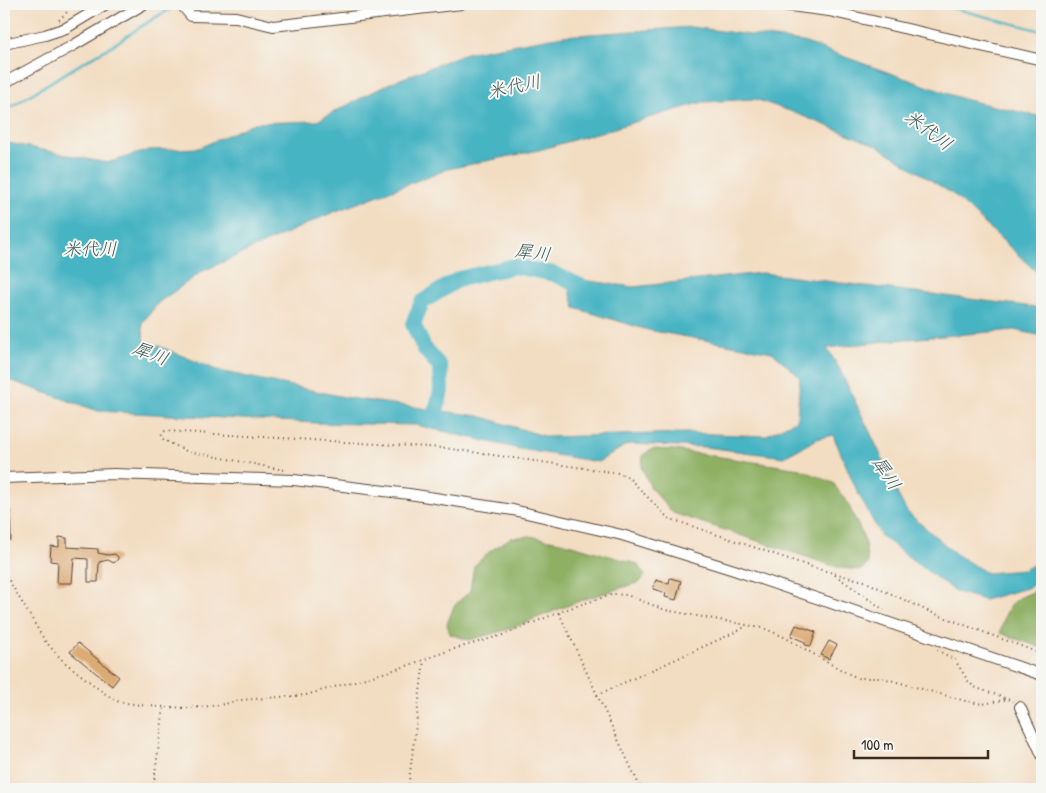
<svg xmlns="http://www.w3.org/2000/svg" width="1046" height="793" viewBox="0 0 1046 793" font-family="'Patrick Hand','Klee One',sans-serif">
  <rect width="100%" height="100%" fill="#f6f6f2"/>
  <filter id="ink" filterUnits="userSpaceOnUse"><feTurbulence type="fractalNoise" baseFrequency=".02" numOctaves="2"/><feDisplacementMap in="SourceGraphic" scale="10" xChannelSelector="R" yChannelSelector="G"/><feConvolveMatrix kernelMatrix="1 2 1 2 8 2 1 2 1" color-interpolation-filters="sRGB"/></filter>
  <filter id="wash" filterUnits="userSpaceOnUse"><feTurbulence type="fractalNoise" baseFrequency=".0096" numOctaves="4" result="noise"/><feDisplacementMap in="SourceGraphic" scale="20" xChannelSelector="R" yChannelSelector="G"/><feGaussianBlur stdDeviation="1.12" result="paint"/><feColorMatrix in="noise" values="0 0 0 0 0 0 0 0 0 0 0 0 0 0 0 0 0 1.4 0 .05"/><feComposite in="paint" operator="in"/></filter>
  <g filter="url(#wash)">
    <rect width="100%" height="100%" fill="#f3ddc2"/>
    <!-- forest -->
    <path fill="#8eb064" stroke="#646d41" d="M 652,449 L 674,450 L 800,469 L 833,483 L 848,504 L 864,538 L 868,564 L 861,570 L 840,568 L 673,513 L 651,488 L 642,468 L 643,455 Z
      M 530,536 L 565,543 L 637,564 L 645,576 L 640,582 L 582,600 L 509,629 L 469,640 L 450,634 L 447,624 L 454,606 L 470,591 L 474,566 L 489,552 L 510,538 Z
      M 1042,588 L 1042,648 L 1000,633 C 1004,621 1006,604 1019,598 C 1027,594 1035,592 1042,588 Z"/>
    <!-- water -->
    <path fill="#47b4c3" stroke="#416f70" d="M 691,27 L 803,42 L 963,99 L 1042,117 L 1042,277 L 954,195 L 878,146 L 790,111 L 755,99 L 703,102 L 539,150 L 448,169 L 331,213 L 203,271 L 159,302 L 142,323 L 144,340 L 219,371 L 349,398 L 479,416 L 547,437 L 688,433 L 765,436 L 797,420 L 800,377 L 772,352 L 648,330 L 575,308 L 570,291 L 582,280 L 633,287 L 762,273 L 1042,308 L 1042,336 L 1015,330 L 895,340 L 827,348 L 839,368 L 879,451 L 890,480 L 907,512 L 957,555 L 987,573 L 1024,570 L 1042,560 L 1042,580 L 1027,588 L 984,600 L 954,591 L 881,536 L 857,491 L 833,435 L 819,438 L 784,457 L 705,447 L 628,444 L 598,462 L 520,449 L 416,425 L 315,423 L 98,411 L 12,381 L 4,382 L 4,142 L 107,163 L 149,150 L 199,148 L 254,123 L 317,121 L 388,84 L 466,53 L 563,36 Z"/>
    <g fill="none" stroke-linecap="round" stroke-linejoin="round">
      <!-- stream -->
      <path stroke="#47b4c3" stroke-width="2.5" d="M 937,4 L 1042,31
        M 4,112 C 39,88 76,67 113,45 C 136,31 154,16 179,5"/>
      <!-- river -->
      <path stroke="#47b4c3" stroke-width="16" d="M 422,418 L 434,419 L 441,391 L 440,367 L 424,348 L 413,324 L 422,302 L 459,279 L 514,266 L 554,274 L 596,293"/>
    </g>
    <g id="blocks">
      <!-- building -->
      <path fill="#dcaa73" d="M 4,510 L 10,510 L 11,540 L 4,540 Z
        M 59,537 L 67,538 L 67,547 L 98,549 L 98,553 L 108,555 L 115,554 L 118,557 L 118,559 L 114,563 L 108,560 L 99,562 L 98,582 L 88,582 L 88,559 L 74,558 L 72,583 L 57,583 L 58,562 L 50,561 L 51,546 L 59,547 Z
        M 670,578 L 681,581 L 676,600 L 665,597 L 666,593 L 653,589 L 656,580 L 669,584 Z
        M 796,625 L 816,632 L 811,646 L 805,645 L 805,642 L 791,636 Z
        M 829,641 L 837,645 L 829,659 L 821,655 Z
        M 78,643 L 119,677 L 112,686 L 70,652 Z"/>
    </g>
  </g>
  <g filter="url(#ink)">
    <use href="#blocks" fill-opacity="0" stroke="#574537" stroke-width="1"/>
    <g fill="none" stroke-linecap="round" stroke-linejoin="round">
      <!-- minor casing -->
      <g stroke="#574537" stroke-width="12">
        <path id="minor" d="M 181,4 L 191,16 L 236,17 L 273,26 L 461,4
          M 775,4 L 829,11 L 1042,60
          M 4,44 L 45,35 L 66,28 L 106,4
          M 4,83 L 74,45 L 144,4
          M 4,478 L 114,474 L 294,480 L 409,494 L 513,510 L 622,535 L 734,570 L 1042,675
          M 1020,707 L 1042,755"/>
      </g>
      <!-- path -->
      <path stroke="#574537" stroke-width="2" stroke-dasharray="1 4" stroke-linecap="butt" d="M 59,20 L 67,12 L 69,4
        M 284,470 L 186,451 L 164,440 L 161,436 L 165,431 L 444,448 L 618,473 L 628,477 L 668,518 L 818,569 L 864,581 L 930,612 L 1042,654
        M 4,572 L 45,641 L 63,661 L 104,693 L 119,702 L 148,706 L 188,708 L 220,705 L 241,700 L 306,695 L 404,667 L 447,651 L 503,635 L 570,608 L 614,594 L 627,595 L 665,610 L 763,628 L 782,636 L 845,672 L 858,678 L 883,678 L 969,702 L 983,704 L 1009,699
        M 835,575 L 884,610
        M 559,613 L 641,789
        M 937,650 L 955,660 L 968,681 L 974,687 L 1013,701
        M 597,695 L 729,635 L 747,626
        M 153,789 L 164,707
        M 408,789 L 424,660"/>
      <!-- minor -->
      <use href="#minor" stroke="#fff" stroke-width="10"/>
    </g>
  </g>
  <g text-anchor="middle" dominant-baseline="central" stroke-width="4" stroke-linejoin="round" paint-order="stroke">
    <!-- water labels -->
    <g font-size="18" font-style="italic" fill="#3f5a58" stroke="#f6f6f2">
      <text transform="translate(514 86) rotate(-12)">米代川</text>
      <text transform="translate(929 130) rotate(37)">米代川</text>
      <text x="90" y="248">米代川</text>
      <text transform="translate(533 252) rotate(7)">犀川</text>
      <text transform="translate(151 353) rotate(21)">犀川</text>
      <text transform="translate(887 473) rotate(56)">犀川</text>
    </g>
  </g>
  <!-- margin -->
  <rect width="1046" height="793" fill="none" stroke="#f6f6f2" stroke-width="20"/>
  <!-- scale -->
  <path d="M854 750v8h134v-8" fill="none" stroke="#3b2a1e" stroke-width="2.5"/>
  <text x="861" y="750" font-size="15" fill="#3b2a1e" stroke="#f6f6f2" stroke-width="4" paint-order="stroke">100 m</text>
</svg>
